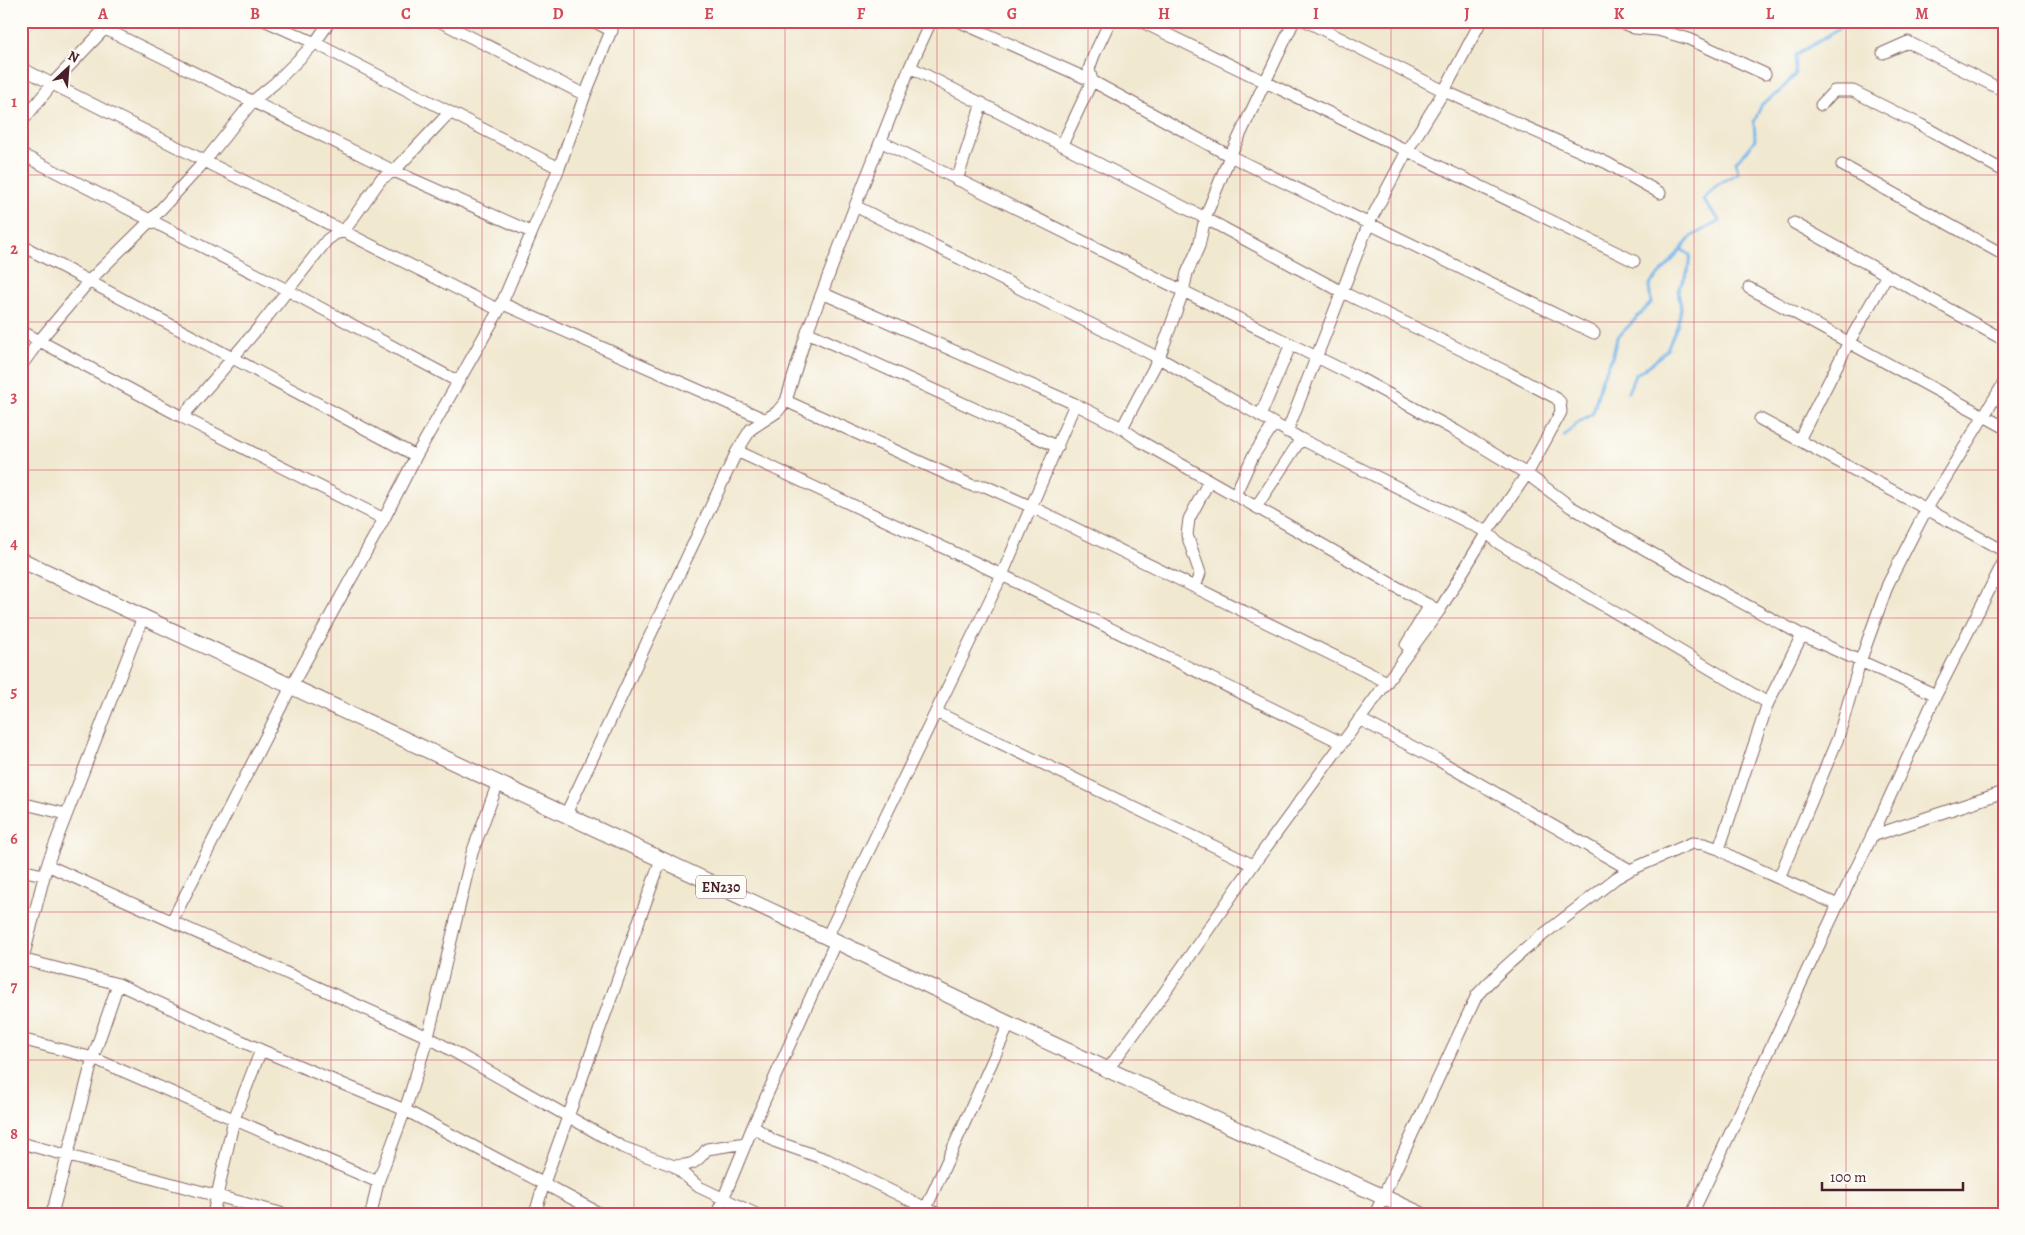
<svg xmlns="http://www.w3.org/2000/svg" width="2025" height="1235" viewBox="0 0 2025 1235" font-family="Alegreya,serif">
  <rect width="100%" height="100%" fill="#fdfcf7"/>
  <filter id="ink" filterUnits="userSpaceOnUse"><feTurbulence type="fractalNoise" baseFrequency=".02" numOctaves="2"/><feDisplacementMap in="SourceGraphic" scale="10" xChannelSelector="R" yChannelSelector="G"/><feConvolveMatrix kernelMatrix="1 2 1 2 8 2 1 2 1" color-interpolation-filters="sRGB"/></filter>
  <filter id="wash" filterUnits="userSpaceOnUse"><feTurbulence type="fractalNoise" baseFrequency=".0096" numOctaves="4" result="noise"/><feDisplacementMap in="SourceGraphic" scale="20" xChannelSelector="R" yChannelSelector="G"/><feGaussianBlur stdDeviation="1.12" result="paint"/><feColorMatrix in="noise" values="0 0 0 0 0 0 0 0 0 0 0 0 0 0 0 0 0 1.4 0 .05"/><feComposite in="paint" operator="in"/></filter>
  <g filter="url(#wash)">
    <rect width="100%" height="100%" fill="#f1e8d0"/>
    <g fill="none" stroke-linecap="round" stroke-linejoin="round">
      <!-- stream -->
      <path stroke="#78b8ec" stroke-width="3" d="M 1628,392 L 1635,375 L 1654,362 L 1667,349 L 1678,324 L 1681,308 L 1678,290 L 1688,271 L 1690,255 L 1681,249
        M 1564,437 L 1575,425 L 1593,413 L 1602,378 L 1612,358 L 1617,338 L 1651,303 L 1649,285 L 1669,264 L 1692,236 L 1720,221 L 1703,200 L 1717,185 L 1738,173 L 1736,161 L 1747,151 L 1755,139 L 1754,122 L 1762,104 L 1779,92 L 1795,75 L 1796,55 L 1837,30 L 1845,21"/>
    </g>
  </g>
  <g filter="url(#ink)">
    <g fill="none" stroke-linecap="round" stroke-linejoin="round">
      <!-- minor casing -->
      <g stroke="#846565" stroke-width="13">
        <path id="minor" d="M 89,21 L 394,171 L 531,232
          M 266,21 L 315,43 L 559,168
          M 439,21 L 585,95
          M 593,21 L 612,31
          M 958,21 L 1092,81 L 1062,145 L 1205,218 L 1342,292 L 1509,373 L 1556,398 L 1560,402 L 1561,412 L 1527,474 L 1487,532 L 1439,611 L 1253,865 L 1162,996 L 1108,1069
          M 1110,21 L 1094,55 L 1089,69 L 1092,81 L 1230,156 L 1594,333
          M 1140,21 L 1634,261
          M 1306,21 L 1444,91 L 1607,163 L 1660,193
          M 1618,21 L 1634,28 L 1658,30 L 1689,39 L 1765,74
          M 1883,53 L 1908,42 L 2004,91
          M 910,67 L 1062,145
          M 21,68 L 499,310
          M 1821,105 L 1834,91 L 1853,91 L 1921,125 L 2004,171
          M 21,123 L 53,83 L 112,21
          M 882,142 L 1361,379 L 1456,431 L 1527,474 L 1571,507 L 1683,571 L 1802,635 L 1936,695
          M 21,154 L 289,291 L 457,381
          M 1842,165 L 2004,255
          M 957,180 L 982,103
          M 855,206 L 1159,358 L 1301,439 L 1487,532 L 1497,542 L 1513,552 L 1768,703
          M 1794,223 L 2004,340
          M 21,245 L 416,456
          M 1749,288 L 2004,427
          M 822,293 L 1075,404 L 1122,428 L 1140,441 L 1439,611
          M 501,303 L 764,419
          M 21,331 L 182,417 L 384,519
          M 807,332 L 1058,447
          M 21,366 L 40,340 L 89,281 L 151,220 L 205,161 L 253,101 L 275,83 L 315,43 L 330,21
          M 786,401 L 973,486 L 985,486 L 1032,507 L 1387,682
          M 1260,416 L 1291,344
          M 182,417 L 259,327 L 327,240 L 335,234 L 344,231 L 381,179 L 394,171 L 449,113
          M 1760,419 L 2004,551
          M 1122,428 L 1159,358 L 1183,292 L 1187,273 L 1199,246 L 1205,218 L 1230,156 L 1294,21
          M 1287,432 L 1369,223 L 1407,151 L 1444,91 L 1481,21
          M 1799,440 L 1849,342 L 1887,275
          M 737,451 L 1002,575 L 1342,743
          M 1235,495 L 1253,456 L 1274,424
          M 1256,507 L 1301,439
          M 1195,587 L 1200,573 L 1187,535 L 1189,519 L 1208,483
          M 1406,645 L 1430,605
          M 936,712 L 1253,865
          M 1359,719 L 1438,760 L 1630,870
          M 21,803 L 66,814
          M 566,814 L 737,451 L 751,429 L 777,412 L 786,401 L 807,332 L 855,206 L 910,67 L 931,21
          M 1872,836 L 2004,792
          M 1719,849 L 1768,703 L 1802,635
          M 47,865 L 428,1037 L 622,1147 L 674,1166 L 699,1187 L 756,1214
          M 21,870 L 43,875
          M 1779,878 L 1838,738 L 1860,662 L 1888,584 L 1927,508 L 2004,383
          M 172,921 L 291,687 L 384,519 L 416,456 L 499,310 L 559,168 L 585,95 L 615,21
          M 827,937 L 1002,575 L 1075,404
          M 21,959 L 118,984 L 261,1050 L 405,1110 L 601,1214
          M 21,966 L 47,865 L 143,617
          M 21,1039 L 93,1058 L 378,1182
          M 753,1126 L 774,1141 L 828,1160 L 938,1214
          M 21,1143 L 284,1214
          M 674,1166 C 692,1165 696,1164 707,1149 L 746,1143
          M 926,1208 L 1009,1024
          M 52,1214 L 93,1058 L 118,984
          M 213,1214 L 234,1119 L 261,1050
          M 371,1214 L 378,1182 L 405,1110 L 428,1037 L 472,853 L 498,783
          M 535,1214 L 544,1183 L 661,860
          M 717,1214 L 753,1126 L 836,941
          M 1375,1214 L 1477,995 C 1518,950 1569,916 1616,878 L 1630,870 L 1692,843 L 1704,844 L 1719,849 L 1736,859 L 1838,905
          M 1692,1214 L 1838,905 L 1872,836 L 1936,695 L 2004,561"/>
      </g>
      <!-- major casing -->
      <g stroke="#846565" stroke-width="17">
        <path id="major" d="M 21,560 L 827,937 L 1009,1024 L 1420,1214"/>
      </g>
      <!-- minor -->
      <use href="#minor" stroke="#fff" stroke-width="11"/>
      <!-- major -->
      <use href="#major" stroke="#fff" stroke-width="15"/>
    </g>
  </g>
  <!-- grid -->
  <path fill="none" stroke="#d1495b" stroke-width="1" stroke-opacity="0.55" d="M 179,21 L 179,1214M 331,21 L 331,1214M 482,21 L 482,1214M 634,21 L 634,1214M 785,21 L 785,1214M 937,21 L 937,1214M 1088,21 L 1088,1214M 1240,21 L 1240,1214M 1391,21 L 1391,1214M 1543,21 L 1543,1214M 1694,21 L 1694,1214M 1846,21 L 1846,1214M 21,175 L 2004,175M 21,322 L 2004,322M 21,470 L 2004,470M 21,618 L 2004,618M 21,765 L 2004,765M 21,912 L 2004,912M 21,1060 L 2004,1060"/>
  <g text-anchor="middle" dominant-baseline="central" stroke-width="5" stroke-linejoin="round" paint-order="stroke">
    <!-- shield labels -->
    <rect fill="#fdfcf7" stroke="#806168" stroke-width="1" x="696" y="875.5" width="50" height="23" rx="4"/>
    <g font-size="14" font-weight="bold" fill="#4a1f2b">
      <text x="721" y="887">EN230</text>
    </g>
  </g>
  <!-- margin -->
  <rect width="2025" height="1235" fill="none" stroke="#fdfcf7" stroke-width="55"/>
  <!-- north arrow -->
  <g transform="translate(68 68) rotate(26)" stroke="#fdfcf7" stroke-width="4" paint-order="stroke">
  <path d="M0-4L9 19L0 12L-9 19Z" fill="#4a1f2b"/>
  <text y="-8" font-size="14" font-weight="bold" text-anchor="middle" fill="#4a1f2b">N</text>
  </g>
  <!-- scale -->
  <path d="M1822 1182v8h141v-8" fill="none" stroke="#4a1f2b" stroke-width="2.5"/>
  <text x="1830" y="1182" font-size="15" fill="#4a1f2b" stroke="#fdfcf7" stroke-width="4" paint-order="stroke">100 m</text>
  <rect x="28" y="28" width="1970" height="1180" fill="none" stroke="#d1495b" stroke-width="2"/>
  <g font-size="16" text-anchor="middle" font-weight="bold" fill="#d1495b">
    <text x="103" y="19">A</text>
    <text x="255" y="19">B</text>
    <text x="406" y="19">C</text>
    <text x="558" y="19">D</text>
    <text x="709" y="19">E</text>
    <text x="861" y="19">F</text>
    <text x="1012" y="19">G</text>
    <text x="1164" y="19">H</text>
    <text x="1316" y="19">I</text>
    <text x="1467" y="19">J</text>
    <text x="1619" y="19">K</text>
    <text x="1770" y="19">L</text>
    <text x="1922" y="19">M</text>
    <text x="14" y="107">1</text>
    <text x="14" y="254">2</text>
    <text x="14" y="402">3</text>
    <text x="14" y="549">4</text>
    <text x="14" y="697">5</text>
    <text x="14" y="844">6</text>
    <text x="14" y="992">7</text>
    <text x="14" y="1139">8</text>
  </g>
</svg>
